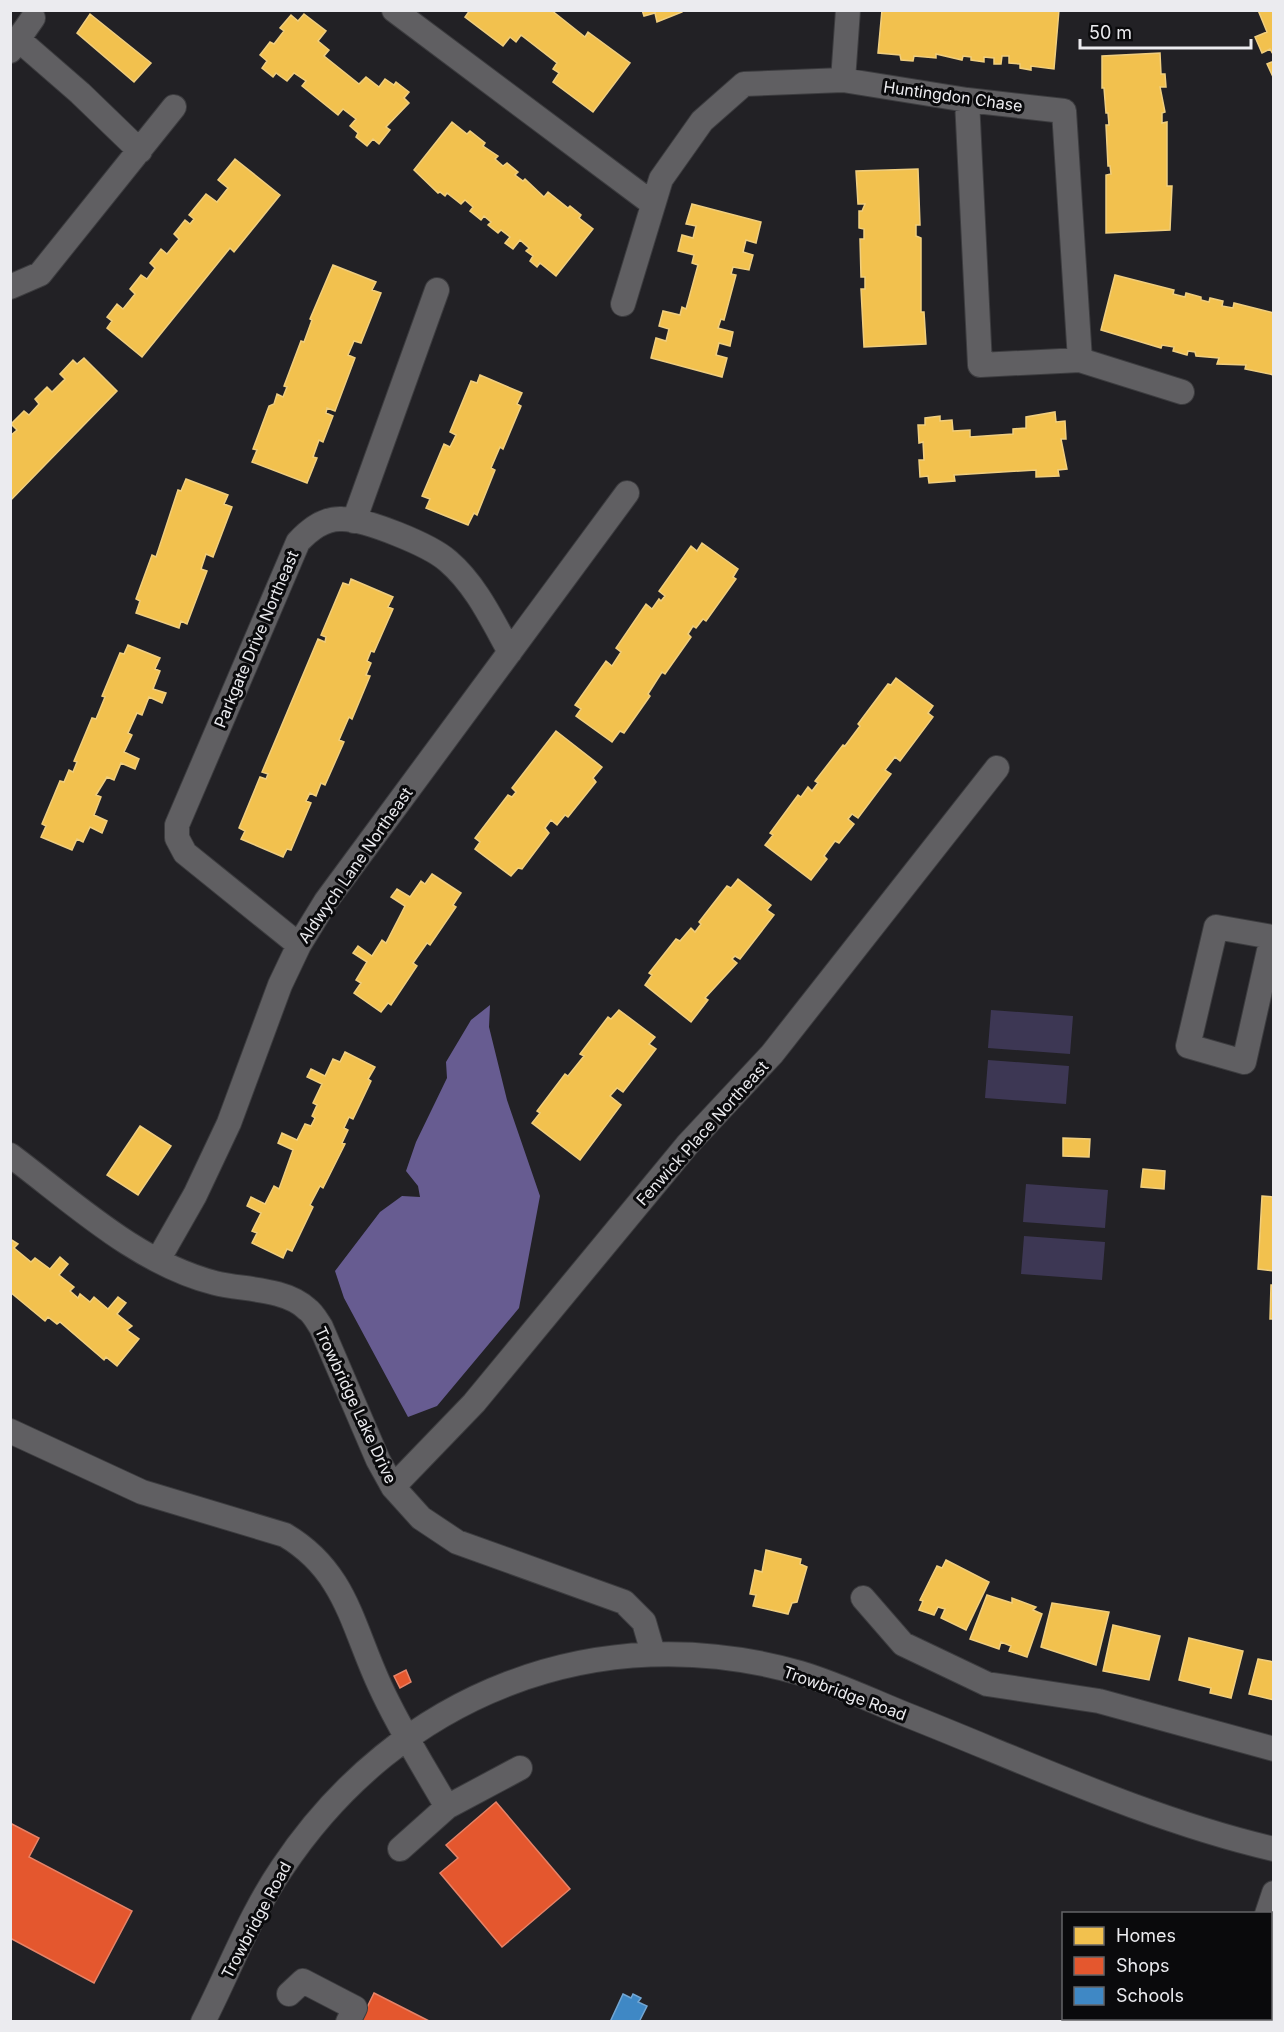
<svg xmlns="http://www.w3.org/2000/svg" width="1284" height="2032" viewBox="0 0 1284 2032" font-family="Inter,sans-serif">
  <rect width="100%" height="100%" fill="#222125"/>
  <!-- green -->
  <path fill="#3d3754" d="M 991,1010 L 1073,1016 L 1070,1054 L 988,1048 Z
    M 988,1060 L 1069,1066 L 1066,1104 L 985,1098 Z
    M 1026,1184 L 1108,1190 L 1105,1228 L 1023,1222 Z
    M 1024,1236 L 1105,1242 L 1102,1280 L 1021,1274 Z"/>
  <!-- water -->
  <path fill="#675c91" d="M 490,1005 L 489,1027 L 507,1100 L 540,1196 L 519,1308 L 437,1406 L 408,1417 L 344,1298 L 335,1271 L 380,1212 L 402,1196 L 420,1197 L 418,1186 L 406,1171 L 416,1142 L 447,1078 L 446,1062 L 471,1020 Z"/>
  <!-- homes -->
  <path fill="#f2c14e" stroke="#f0ce7e" stroke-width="1.5" d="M 470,10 L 551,10 L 585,37 L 588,32 L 630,63 L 593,112 L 553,82 L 559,73 L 553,69 L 557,63 L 521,35 L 516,42 L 510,37 L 503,46 L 465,17 Z
    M 642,10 L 682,10 L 682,12 L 657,22 L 655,13 L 644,16 Z
    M 882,10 L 1059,10 L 1054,69 L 1031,66 L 1031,70 L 1020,68 L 1020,64 L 1009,63 L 1009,56 L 1002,56 L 1001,64 L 994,64 L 994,58 L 984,57 L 984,62 L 971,60 L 971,57 L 963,56 L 962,60 L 936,54 L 936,58 L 914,56 L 913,61 L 901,60 L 900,55 L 878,53 Z
    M 1258,10 L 1274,10 L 1274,56 L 1270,49 L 1262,53 L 1255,37 L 1267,32 Z
    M 90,14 L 151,63 L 134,82 L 77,33 Z
    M 304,14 L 326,31 L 318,41 L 329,50 L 324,56 L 359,84 L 366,77 L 379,87 L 385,79 L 394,85 L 396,82 L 409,92 L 404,98 L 409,103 L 386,127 L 390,130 L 379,144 L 373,139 L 367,146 L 356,137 L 358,133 L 350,126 L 356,119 L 343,109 L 338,115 L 302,86 L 306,81 L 294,73 L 287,81 L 276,73 L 273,77 L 262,68 L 267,61 L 260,55 L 270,42 L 274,44 L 284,31 L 280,28 L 291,15 L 298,21 Z
    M 1160,53 L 1161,74 L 1165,74 L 1166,87 L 1160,87 L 1165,112 L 1162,113 L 1162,123 L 1167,122 L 1167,186 L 1172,186 L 1170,230 L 1106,233 L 1106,175 L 1111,174 L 1110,166 L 1108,166 L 1106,125 L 1109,125 L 1108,113 L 1106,113 L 1104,88 L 1102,88 L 1102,56 Z
    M 1274,61 L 1274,79 L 1267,64 Z
    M 452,122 L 467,134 L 470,131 L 485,143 L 483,146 L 498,156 L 495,159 L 503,166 L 507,163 L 518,172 L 515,175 L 523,181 L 525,179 L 544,197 L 548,192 L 568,208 L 570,206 L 581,215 L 579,218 L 593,229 L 556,276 L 540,263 L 537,267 L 530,261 L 533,256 L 526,251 L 529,248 L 520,240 L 513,249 L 505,243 L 510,237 L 501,230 L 498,233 L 488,225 L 491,222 L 484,216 L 481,220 L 470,211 L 473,207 L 465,200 L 461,204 L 447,193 L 445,196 L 440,192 L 438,193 L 414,170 Z
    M 235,159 L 280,195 L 234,252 L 230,248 L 142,357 L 107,328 L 112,321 L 107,317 L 117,304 L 123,309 L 135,294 L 130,289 L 141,275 L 147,279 L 155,268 L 150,263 L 161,249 L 167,254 L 179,239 L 174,234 L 185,220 L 190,224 L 194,219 L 189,215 L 206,194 L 217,202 L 228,188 L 218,180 Z
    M 918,169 L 920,225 L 916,225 L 916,236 L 921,238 L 921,312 L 924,312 L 926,344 L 864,347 L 861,289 L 865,289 L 865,277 L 861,277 L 860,239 L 864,239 L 864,229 L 859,228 L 859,211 L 862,211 L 865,204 L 858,204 L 856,171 Z
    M 692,204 L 761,222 L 756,243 L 746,240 L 743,252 L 753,255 L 749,270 L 733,267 L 731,274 L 736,275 L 724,320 L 721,319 L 718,328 L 733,332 L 730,346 L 719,343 L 716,355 L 727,358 L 722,377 L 651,358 L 656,338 L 666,341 L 669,329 L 659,326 L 663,311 L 680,315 L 682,307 L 686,309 L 698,265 L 692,263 L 694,255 L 678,251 L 682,235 L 693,238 L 696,226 L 686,224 Z
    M 333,265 L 376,282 L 372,290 L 381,293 L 361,343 L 354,341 L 348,355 L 355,358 L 335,411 L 327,408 L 326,413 L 333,416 L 323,442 L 319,440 L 313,457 L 317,458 L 307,483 L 252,462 L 257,450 L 253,449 L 269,406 L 274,404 L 277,394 L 283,397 L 287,387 L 284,386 L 301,341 L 304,342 L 312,320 L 310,319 Z
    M 1115,275 L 1174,290 L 1173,294 L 1185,297 L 1186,293 L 1201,297 L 1201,300 L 1209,302 L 1210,298 L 1223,301 L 1222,306 L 1233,308 L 1234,303 L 1274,313 L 1274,375 L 1245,369 L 1246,365 L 1217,364 L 1219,358 L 1196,356 L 1195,352 L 1188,351 L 1187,355 L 1173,351 L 1174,347 L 1162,345 L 1161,348 L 1101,330 Z
    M 84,358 L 117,391 L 10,501 L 10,436 L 17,430 L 11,424 L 24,411 L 29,415 L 39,404 L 35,399 L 47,387 L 52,392 L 65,379 L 60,374 L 73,360 L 77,364 Z
    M 480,375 L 522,393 L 517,404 L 521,406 L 503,449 L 500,447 L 491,468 L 495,470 L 477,515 L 474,513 L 468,525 L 426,508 L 430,499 L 422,496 L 444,444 L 450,447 L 456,435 L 450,432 L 471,381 L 477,383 Z
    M 1055,412 L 1056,422 L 1065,421 L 1066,439 L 1061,439 L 1067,469 L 1058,470 L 1059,476 L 1036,477 L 1036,470 L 954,475 L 955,481 L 929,483 L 928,476 L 920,477 L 919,460 L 924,460 L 923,442 L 919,443 L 918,425 L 925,425 L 925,418 L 940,416 L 940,421 L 952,420 L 953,431 L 970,430 L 970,437 L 1013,434 L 1013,429 L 1026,428 L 1026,417 Z
    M 186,479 L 228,495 L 224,504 L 232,507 L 213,557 L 206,554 L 201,569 L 207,571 L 187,624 L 181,621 L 179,628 L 136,613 L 140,601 L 136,599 L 152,555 L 156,557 L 178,490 L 181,491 Z
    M 702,543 L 738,569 L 733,577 L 736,579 L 706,621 L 703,619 L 696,628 L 693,626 L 688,634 L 691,637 L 665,674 L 662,672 L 648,694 L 650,696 L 624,733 L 620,731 L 612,742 L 576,716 L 581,709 L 575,705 L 606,661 L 612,666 L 621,652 L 616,648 L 646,604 L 652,609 L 659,599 L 661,601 L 665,596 L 659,591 L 691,546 L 697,551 Z
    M 351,579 L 393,597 L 388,607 L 393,609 L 374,652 L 371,651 L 367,661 L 371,663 L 366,675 L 370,676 L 352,719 L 349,717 L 339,740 L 344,742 L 325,785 L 321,783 L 316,796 L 310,793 L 306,801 L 311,803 L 291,850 L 287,849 L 283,857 L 241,839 L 245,831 L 239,828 L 260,777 L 266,779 L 268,774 L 262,772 L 318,639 L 325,642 L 326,637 L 321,635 L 343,583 L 349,585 Z
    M 128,645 L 160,658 L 155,669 L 160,671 L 153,689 L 166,693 L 162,703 L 149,697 L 142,715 L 137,713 L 128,733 L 132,735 L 124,752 L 139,759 L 135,769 L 121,763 L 114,780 L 107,777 L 96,795 L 101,797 L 94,815 L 107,821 L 102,833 L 90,827 L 83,842 L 77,839 L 72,850 L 41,837 L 46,826 L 42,824 L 60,781 L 64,782 L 69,770 L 73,772 L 77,762 L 74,761 L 92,718 L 96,719 L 105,697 L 102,696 L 120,653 L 124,654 Z
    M 896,678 L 933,706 L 928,713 L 933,717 L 900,761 L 895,757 L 885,770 L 891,774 L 858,818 L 852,814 L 848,819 L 854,824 L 839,843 L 835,841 L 824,856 L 827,859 L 811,880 L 765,845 L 773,835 L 770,833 L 798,795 L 801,797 L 808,787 L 812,791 L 818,783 L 815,781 L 843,745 L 845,746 L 860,726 L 858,724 L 888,684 L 891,685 Z
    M 556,731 L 602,767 L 593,778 L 596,782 L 568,817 L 565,815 L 557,825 L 551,820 L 545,828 L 549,833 L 522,869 L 518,868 L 511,876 L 475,849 L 480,842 L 475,838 L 508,795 L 512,797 L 516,792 L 512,788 Z
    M 432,874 L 461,893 L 453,905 L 456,907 L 430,945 L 427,943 L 413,963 L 417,966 L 391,1005 L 388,1003 L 381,1012 L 354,993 L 361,983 L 356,980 L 367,962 L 353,953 L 358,946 L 372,956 L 382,940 L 386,943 L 405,906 L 391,897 L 397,889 L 410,897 L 421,881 L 425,884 Z
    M 738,879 L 771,905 L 767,910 L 774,915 L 740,959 L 735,956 L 732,959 L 737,963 L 705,998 L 708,1000 L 691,1022 L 645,985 L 652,975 L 649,973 L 676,939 L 680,941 L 691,928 L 695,932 L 701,924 L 699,922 L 727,886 L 731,888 Z
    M 619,1010 L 655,1037 L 649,1044 L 656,1049 L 623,1092 L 617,1088 L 610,1096 L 621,1105 L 580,1160 L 532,1123 L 540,1113 L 537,1111 L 565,1074 L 568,1076 L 584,1056 L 580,1054 L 608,1017 L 611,1019 Z
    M 345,1052 L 375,1067 L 368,1079 L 371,1081 L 353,1119 L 349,1117 L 344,1128 L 348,1130 L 342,1143 L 345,1144 L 323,1188 L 320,1186 L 310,1205 L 313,1207 L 292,1251 L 287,1249 L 283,1258 L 252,1243 L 257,1233 L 252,1231 L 261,1213 L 247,1206 L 251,1197 L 265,1204 L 274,1186 L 279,1189 L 293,1150 L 278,1143 L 282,1133 L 297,1140 L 305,1124 L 311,1126 L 315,1118 L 312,1116 L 317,1105 L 313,1103 L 322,1084 L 307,1077 L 311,1069 L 325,1076 L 333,1059 L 340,1062 Z
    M 140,1126 L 171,1146 L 138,1195 L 107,1175 Z
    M 1063,1138 L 1090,1139 L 1089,1157 L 1063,1156 Z
    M 1143,1169 L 1165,1171 L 1164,1189 L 1141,1187 Z
    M 1262,1196 L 1274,1197 L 1274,1271 L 1258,1269 Z
    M 10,1239 L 18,1244 L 14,1248 L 31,1262 L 35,1258 L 50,1269 L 60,1257 L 68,1264 L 59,1275 L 74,1287 L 70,1291 L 78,1298 L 80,1294 L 90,1302 L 94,1297 L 108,1309 L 118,1297 L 126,1303 L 117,1314 L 132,1326 L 127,1330 L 139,1339 L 117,1366 L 106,1357 L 104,1360 L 60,1322 L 57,1324 L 48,1317 L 45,1321 L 10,1292 Z
    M 1271,1285 L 1274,1285 L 1274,1319 L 1270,1319 Z
    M 766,1550 L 801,1559 L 800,1564 L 807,1567 L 797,1602 L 792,1603 L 788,1614 L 753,1606 L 756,1595 L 750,1594 L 755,1570 L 762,1572 Z
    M 946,1560 L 989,1582 L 966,1630 L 941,1618 L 945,1609 L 938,1607 L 934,1615 L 919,1610 L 923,1601 L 920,1600 L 937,1566 L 942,1568 Z
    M 987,1595 L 1012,1603 L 1012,1598 L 1036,1607 L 1033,1610 L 1042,1614 L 1027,1657 L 1009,1651 L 1011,1646 L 1001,1642 L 999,1649 L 970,1639 Z
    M 1052,1603 L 1109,1612 L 1096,1665 L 1041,1647 Z
    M 1113,1625 L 1160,1636 L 1149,1680 L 1103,1671 Z
    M 1189,1638 L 1243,1651 L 1231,1698 L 1210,1693 L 1211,1688 L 1179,1680 Z
    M 1258,1659 L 1274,1662 L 1274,1700 L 1249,1694 Z"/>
  <!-- shops -->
  <path fill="#e4572e" stroke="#e68368" stroke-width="1.5" d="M 406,1670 L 411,1682 L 400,1688 L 394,1676 Z
    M 496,1802 L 570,1889 L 502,1947 L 440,1873 L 458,1858 L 446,1845 Z
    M 10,1823 L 39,1838 L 29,1857 L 132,1911 L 94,1983 L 10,1938 Z
    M 374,1993 L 431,2022 L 360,2022 Z"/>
  <!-- schools -->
  <path fill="#3f88c5" stroke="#73a6d2" stroke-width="1.5" d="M 623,1994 L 631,1998 L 633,1994 L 641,1998 L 638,2002 L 647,2006 L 639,2022 L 610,2022 Z"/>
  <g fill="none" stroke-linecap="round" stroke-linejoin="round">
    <!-- minor casing -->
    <g stroke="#3c3c3f" stroke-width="26">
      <path id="minor" d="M 394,10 L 653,204
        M 19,40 L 80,93 L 140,151
        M 10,51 L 33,18
        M 843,80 L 848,10
        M 967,100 L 980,365 L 1080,360 L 1182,392
        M 10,287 L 40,274 L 174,107
        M 623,304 L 661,179 L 702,121 L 744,84 L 843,80 L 967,100 L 1064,111 L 1080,360
        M 354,521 L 437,290
        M 1272,937 L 1244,1062 L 1188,1046 L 1216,927 L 1272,937 L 1274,937
        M 299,945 L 185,853 L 177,838 L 177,825 L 298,542 C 309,530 325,518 342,519 C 366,519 430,545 448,561 C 476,585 492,620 510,652
        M 10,1155 C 73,1202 137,1263 215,1283 C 243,1290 285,1288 307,1309 C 313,1313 317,1321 321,1327 L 378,1460 L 393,1487 L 421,1518 L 457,1542 L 624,1602 L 644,1622 L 653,1653
        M 158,1260 L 195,1195 L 229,1123 L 280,985 L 299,945 L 326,901 L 627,493
        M 10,1431 L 142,1492 L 285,1535 C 346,1571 352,1626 380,1686 C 399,1728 424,1767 447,1807 L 520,1768
        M 393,1487 L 474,1403 L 688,1144 L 772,1054 L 997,768
        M 863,1598 L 903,1644 L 987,1684 L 1099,1701 L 1274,1749
        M 400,1849 L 447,1807
        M 1267,1914 L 1274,1893
        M 289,1994 L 303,1981 L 355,2008 L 348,2022
        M 203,2022 C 229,1971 250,1915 282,1868 C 398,1694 598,1615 800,1673 C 837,1684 872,1701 907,1715 C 1026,1762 1149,1820 1274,1849
        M 1226,2022 L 1228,2018"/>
    </g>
    <!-- minor -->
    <use href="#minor" stroke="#605f62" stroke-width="24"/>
  </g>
  <g text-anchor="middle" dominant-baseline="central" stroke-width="6" stroke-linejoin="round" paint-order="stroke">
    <!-- street labels -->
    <g font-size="16" fill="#ebebef" stroke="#0a0a0c">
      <text transform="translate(953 96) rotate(8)">Huntingdon Chase</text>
      <text transform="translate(256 639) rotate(-67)">Parkgate Drive Northeast</text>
      <text transform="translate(355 865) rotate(-55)">Aldwych Lane Northeast</text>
      <text transform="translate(702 1133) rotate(-48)">Fenwick Place Northeast</text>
      <text transform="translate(356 1405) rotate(65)">Trowbridge Lake Drive</text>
      <text transform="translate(845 1693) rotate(20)">Trowbridge Road</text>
      <text transform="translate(256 1920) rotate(-62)">Trowbridge Road</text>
    </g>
  </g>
  <!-- border -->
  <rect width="1284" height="2032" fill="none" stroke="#ebebef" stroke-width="24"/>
  <!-- legend -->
  <rect x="1062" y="1912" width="210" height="108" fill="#0a0a0c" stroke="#646467" stroke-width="1.5"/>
  <rect x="1074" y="1927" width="30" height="18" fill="#f2c14e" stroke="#646467" stroke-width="1.5"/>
  <text x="1116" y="1942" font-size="18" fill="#ebebef">Homes</text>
  <rect x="1074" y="1957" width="30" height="18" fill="#e4572e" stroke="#646467" stroke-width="1.5"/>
  <text x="1116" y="1972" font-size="18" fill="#ebebef">Shops</text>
  <rect x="1074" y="1987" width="30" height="18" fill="#3f88c5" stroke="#646467" stroke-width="1.5"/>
  <text x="1116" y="2002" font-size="18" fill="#ebebef">Schools</text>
  <!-- scale -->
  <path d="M1080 39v9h171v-9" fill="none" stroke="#ebebef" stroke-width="3"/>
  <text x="1089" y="39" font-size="18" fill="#ebebef" stroke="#0a0a0c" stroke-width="4.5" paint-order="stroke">50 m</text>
</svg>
